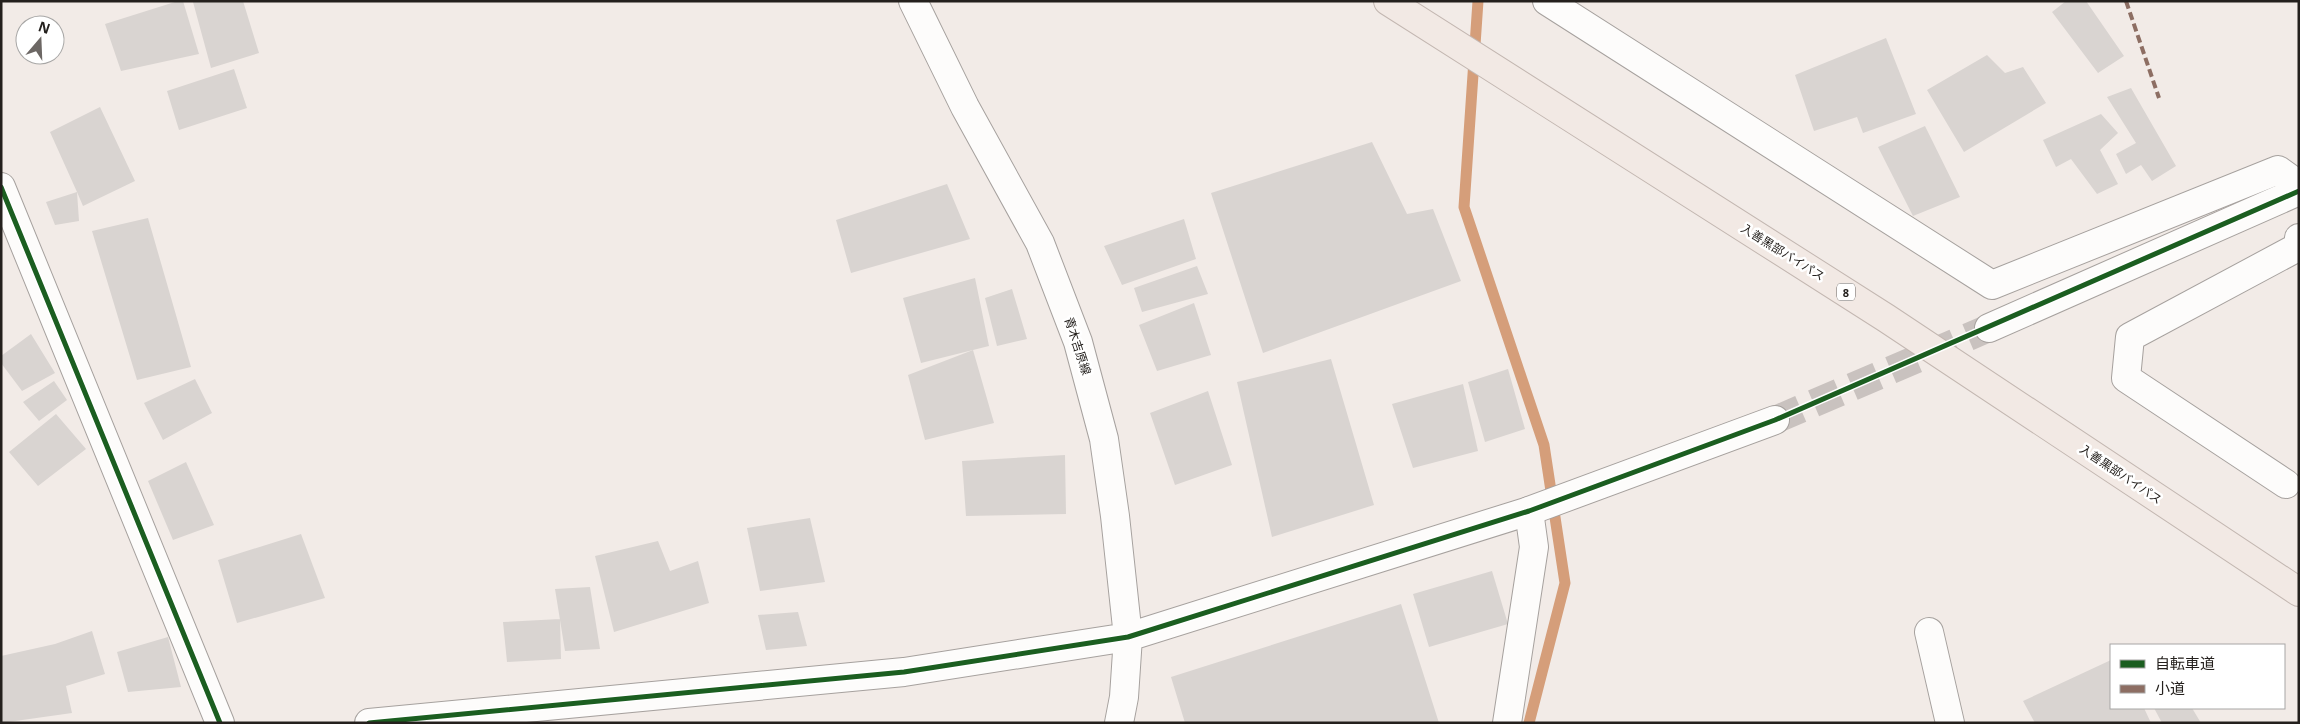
<svg xmlns="http://www.w3.org/2000/svg" width="2300" height="724" viewBox="0 0 2300 724" font-family="'Open Sans','Noto Sans JP',sans-serif">
  <rect width="100%" height="100%" fill="#f2ebe7"/>
  <g fill="none" stroke-linecap="round" stroke-linejoin="round">
    <!-- stream -->
    <path stroke="#d59e7a" stroke-width="11" d="M 1478,1 L 1464,207 L 1544,445 L 1565,583 L 1529,723"/>
  </g>
  <!-- building -->
  <path fill="#d9d4d1" d="M 178,1 L 183,1 L 199,54 L 121,71 L 105,24 Z
    M 243,1 L 259,53 L 211,68 L 193,2 Z
    M 2066,1 L 2086,1 L 2124,56 L 2098,73 L 2052,12 Z
    M 1886,38 L 1916,114 L 1863,133 L 1857,117 L 1814,131 L 1795,75 Z
    M 1987,55 L 2005,73 L 2023,67 L 2046,103 L 1964,152 L 1927,90 Z
    M 234,69 L 247,108 L 179,130 L 167,91 Z
    M 2131,88 L 2176,166 L 2152,181 L 2141,165 L 2126,174 L 2116,154 L 2136,143 L 2107,97 Z
    M 100,107 L 135,181 L 83,206 L 77,192 L 79,221 L 55,225 L 46,202 L 77,192 L 50,132 Z
    M 2101,114 L 2118,133 L 2100,150 L 2118,184 L 2097,194 L 2071,159 L 2056,167 L 2043,140 Z
    M 1925,126 L 1960,197 L 1913,216 L 1878,147 Z
    M 1372,142 L 1407,214 L 1433,209 L 1461,281 L 1263,353 L 1211,193 Z
    M 947,184 L 970,239 L 851,273 L 836,220 Z
    M 148,218 L 191,367 L 137,380 L 92,231 Z
    M 1184,219 L 1196,259 L 1122,285 L 1104,246 Z
    M 1197,266 L 1208,294 L 1142,312 L 1134,288 Z
    M 975,278 L 989,346 L 921,363 L 903,298 Z
    M 1012,289 L 1027,339 L 997,346 L 985,298 Z
    M 1194,303 L 1211,355 L 1157,371 L 1139,325 Z
    M 31,334 L 55,373 L 22,391 L 1,363 L 1,356 Z
    M 973,350 L 994,423 L 925,440 L 908,375 Z
    M 1331,359 L 1374,505 L 1272,537 L 1237,382 Z
    M 1508,369 L 1525,429 L 1485,442 L 1468,382 Z
    M 195,379 L 212,413 L 163,440 L 144,403 Z
    M 54,381 L 67,400 L 39,421 L 23,402 Z
    M 1463,384 L 1478,451 L 1413,468 L 1392,404 Z
    M 1208,391 L 1232,465 L 1175,485 L 1150,413 Z
    M 56,414 L 86,449 L 38,486 L 9,452 Z
    M 1065,455 L 1066,514 L 966,516 L 962,461 Z
    M 186,462 L 214,525 L 173,540 L 148,481 Z
    M 810,518 L 825,582 L 760,591 L 747,528 Z
    M 301,534 L 325,598 L 237,623 L 218,560 Z
    M 658,541 L 670,571 L 698,561 L 709,603 L 614,632 L 595,556 Z
    M 1492,571 L 1508,624 L 1429,647 L 1413,594 Z
    M 590,587 L 600,649 L 565,651 L 555,589 Z
    M 1401,604 L 1439,723 L 1185,723 L 1171,677 Z
    M 798,612 L 807,646 L 766,650 L 758,615 Z
    M 560,619 L 561,659 L 507,662 L 503,622 Z
    M 92,631 L 105,674 L 66,686 L 72,713 L 1,723 L 1,656 L 55,644 Z
    M 168,637 L 181,687 L 128,692 L 117,652 Z
    M 2111,660 L 2111,708 L 2144,708 L 2151,723 L 2035,723 L 2023,701 Z
    M 2154,708 L 2192,708 L 2201,723 L 2162,723 Z"/>
  <g fill="none" stroke-linecap="round" stroke-linejoin="round">
    <!-- secondary-tunnel -->
    <path stroke="#c9c2bf" stroke-width="28" stroke-dasharray="28 14" stroke-linecap="butt" d="M 1775,420 L 1989,328"/>
    <!-- street casing -->
    <g stroke="#a6a19e" stroke-width="30">
      <path id="street" d="M 1547,1 L 1992,285 L 2278,170 L 2299,185
        M 1,187 L 220,723
        M 2286,484 L 2126,378 L 2130,337 L 2298,247 L 2299,238
        M 1929,632 L 1950,723
        M 1507,723 L 1534,547 L 1529,511"/>
    </g>
    <!-- secondary casing -->
    <g stroke="#a6a19e" stroke-width="30">
      <path id="secondary" d="M 913,1 L 965,107 L 1040,243 L 1078,342 L 1104,439 L 1115,516 L 1128,637 L 1124,697 L 1119,723
        M 1989,328 L 2299,191
        M 369,723 L 904,672 L 1128,637 L 1529,511 L 1775,420"/>
    </g>
    <!-- highway casing -->
    <g stroke="#c3b7b1" stroke-width="30">
      <path id="highway" d="M 1388,1 L 1886,318 L 2299,592"/>
    </g>
    <!-- street -->
    <use href="#street" stroke="#fdfcfb" stroke-width="28"/>
    <!-- secondary -->
    <use href="#secondary" stroke="#fdfcfb" stroke-width="28"/>
    <!-- highway -->
    <use href="#highway" stroke="#f2e9e4" stroke-width="28"/>
    <!-- quiet -->
    <path stroke="#8d6e63" stroke-width="4" stroke-dasharray="8 4" stroke-linecap="butt" d="M 2126,1 L 2159,98"/>
    <!-- cycleway casing -->
    <g stroke="#fff" stroke-width="8">
      <path id="cycleway" d="M 1,187 L 220,723
        M 369,723 L 904,672 L 1128,637 L 1529,511 L 1775,420 L 2299,191"/>
    </g>
    <!-- cycleway -->
    <use href="#cycleway" stroke="#1b5e20" stroke-width="5"/>
  </g>
  <g text-anchor="middle" dominant-baseline="central" stroke-width="5" stroke-linejoin="round" paint-order="stroke">
    <!-- shield labels -->
    <rect fill="#fff" stroke="#666361" stroke-width="1" x="1837" y="283.5" width="18" height="17" rx="4"/>
    <g font-size="11" font-weight="bold" fill="#24201d">
      <text x="1846" y="292">8</text>
    </g>
    <!-- street labels -->
    <g font-size="12" fill="#24201d" stroke="#fff">
      <text transform="translate(1783 252) rotate(32)">入善黒部バイパス</text>
      <text transform="translate(1078 346) rotate(72)">青木吉原線</text>
      <text transform="translate(2121 474) rotate(34)">入善黒部バイパス</text>
    </g>
  </g>
  <!-- border -->
  <rect width="2300" height="724" fill="none" stroke="#24201d" stroke-width="5"/>
  <!-- legend -->
  <rect x="2110" y="644" width="175" height="65" fill="#ffffff" stroke="#a7a6a5"/>
  <rect x="2120" y="660" width="25" height="8" fill="#1b5e20" stroke="#a7a6a5"/>
  <text x="2155" y="669" font-size="15" fill="#24201d">自転車道</text>
  <rect x="2120" y="685" width="25" height="8" fill="#8d6e63" stroke="#a7a6a5"/>
  <text x="2155" y="694" font-size="15" fill="#24201d">小道</text>
  <!-- north arrow -->
  <g transform="translate(40 40) rotate(19)"><circle r="24" fill="#ffffff" stroke="#a7a6a5"/>
  <path d="M0-4L9 19L0 12L-9 19Z" fill="#6c6764"/>
  <text y="-8" font-size="14" font-weight="bold" text-anchor="middle" fill="#24201d">N</text>
  </g>
</svg>
